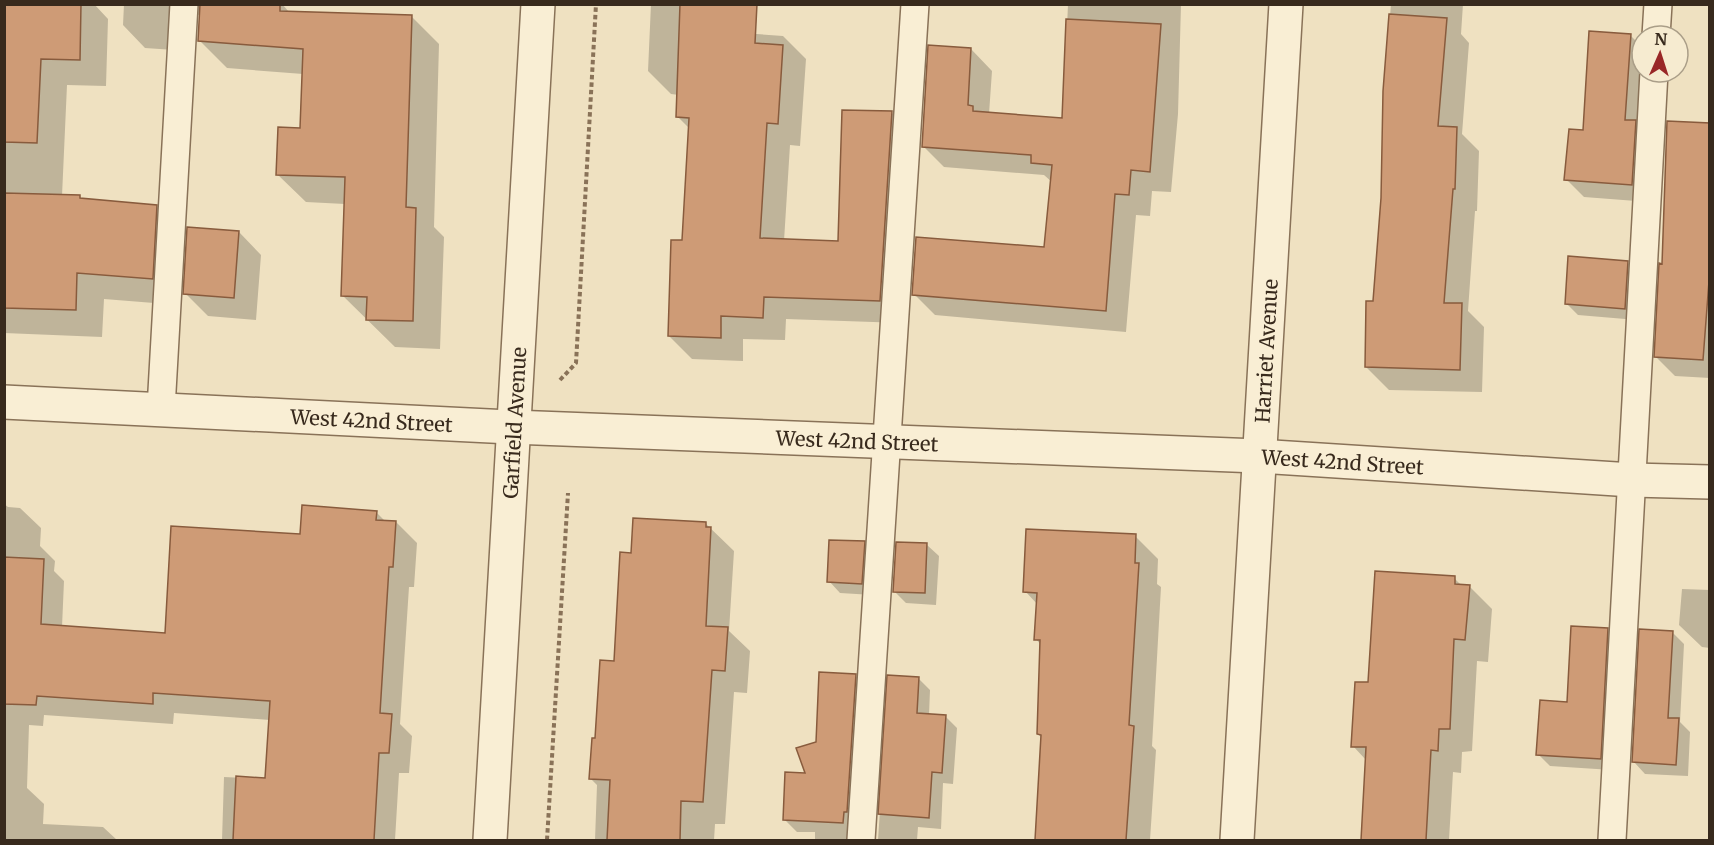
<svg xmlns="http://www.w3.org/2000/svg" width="1714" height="845" viewBox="0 0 1714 845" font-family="Merriweather,serif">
  <rect width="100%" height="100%" fill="#efe1c1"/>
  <!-- shadow -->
  <path fill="#0003" d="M 4,4 L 94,4 L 108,19 L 106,86 L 67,85 L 62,196 L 156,206 L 183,233 L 179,305 L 104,299 L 102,337 L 4,333 Z
    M 124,4 L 282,4 L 289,12 L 411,16 L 439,44 L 434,227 L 444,237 L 440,349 L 395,347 L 342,295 L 345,204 L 306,202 L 278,175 L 301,130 L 303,74 L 227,68 L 199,40 L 201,13 L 194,18 L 189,51 L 145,48 L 123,25 Z
    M 651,4 L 730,4 L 728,32 L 783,36 L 806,59 L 800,146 L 790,145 L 784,241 L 839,243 L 892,113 L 914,136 L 902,323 L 786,319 L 785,340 L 743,339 L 743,361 L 692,359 L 669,336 L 683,242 L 690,129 L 678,117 L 679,95 L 671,94 L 648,71 Z
    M 1068,4 L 1181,4 L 1178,114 L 1171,192 L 1152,191 L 1150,216 L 1136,215 L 1126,332 L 935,315 L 914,294 L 1046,248 L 1052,182 L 1044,175 L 944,167 L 923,146 L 971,49 L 992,71 L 989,114 L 1063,120 Z
    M 1391,4 L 1463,4 L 1461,34 L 1469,43 L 1462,134 L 1479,151 L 1477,211 L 1475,211 L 1468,311 L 1484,327 L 1482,392 L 1389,390 L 1366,367 L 1375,302 L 1382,198 L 1384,91 Z
    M 1630,35 L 1642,47 L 1649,202 L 1584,197 L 1566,179 L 1585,132 Z
    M 1710,124 L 1710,378 L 1675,376 L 1656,357 L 1663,265 Z
    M 239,232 L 261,255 L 256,320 L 208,316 L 185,293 Z
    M 1627,262 L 1639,274 L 1637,320 L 1578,315 L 1566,303 Z
    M 4,504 L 8,507 L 20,508 L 41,528 L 40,546 L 55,561 L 54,571 L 64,581 L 62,627 L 166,634 L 302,535 L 376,512 L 386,522 L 396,522 L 417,543 L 414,587 L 409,587 L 400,724 L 412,736 L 409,773 L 399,773 L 395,840 L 222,840 L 224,777 L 266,779 L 270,720 L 174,713 L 173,724 L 44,715 L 43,726 L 29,725 L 27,788 L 44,804 L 43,824 L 103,827 L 117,840 L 4,840 Z
    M 705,523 L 734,551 L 729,631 L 750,651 L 747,693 L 734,692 L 725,824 L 715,824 L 714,840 L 595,840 L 597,785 L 590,778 L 616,663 L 633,554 Z
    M 1135,536 L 1158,559 L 1157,584 L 1161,587 L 1152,746 L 1156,750 L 1150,840 L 1036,840 L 1042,738 L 1038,734 L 1041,645 L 1036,639 L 1038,605 L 1025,591 Z
    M 864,543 L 876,555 L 873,595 L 840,593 L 829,581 Z
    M 927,545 L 939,556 L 936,605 L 906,603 L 894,591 Z
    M 1454,578 L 1462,586 L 1469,586 L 1492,609 L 1488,662 L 1477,661 L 1472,751 L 1462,752 L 1461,773 L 1453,772 L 1449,840 L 1362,840 L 1366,760 L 1353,746 L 1369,684 Z
    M 1682,589 L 1710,590 L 1710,648 L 1702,647 L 1679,625 Z
    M 1607,629 L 1619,641 L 1612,770 L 1550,766 L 1538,754 Z
    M 1672,632 L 1684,644 L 1680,722 L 1690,732 L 1688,776 L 1645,774 L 1634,762 Z
    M 855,675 L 867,687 L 857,840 L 815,840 L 815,832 L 797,832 L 785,820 L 807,775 L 817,743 Z
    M 889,677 L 918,678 L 930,690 L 929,715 L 945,716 L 957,728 L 953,784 L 943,783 L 941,829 L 918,827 L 917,840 L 878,840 Z"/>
  <!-- building -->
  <path fill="#ce9b76" stroke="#885b3d" stroke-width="1.5" d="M 4,4 L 81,4 L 80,60 L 41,59 L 37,143 L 4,142 Z
    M 200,4 L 280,4 L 280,11 L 412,15 L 406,207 L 416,208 L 413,321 L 366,320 L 367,297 L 341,296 L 345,177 L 276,175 L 278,127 L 300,128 L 303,49 L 198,41 Z
    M 680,4 L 757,4 L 755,43 L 783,45 L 778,124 L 767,123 L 760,238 L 838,241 L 842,110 L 892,111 L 880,301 L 764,297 L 763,318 L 721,316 L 721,338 L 668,336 L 671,240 L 682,240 L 689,118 L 676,117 Z
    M 1389,14 L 1447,18 L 1438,126 L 1457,127 L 1455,189 L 1453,189 L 1444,303 L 1462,303 L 1460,370 L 1365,367 L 1366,301 L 1373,301 L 1381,198 L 1383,91 Z
    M 1066,19 L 1161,24 L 1150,172 L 1131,170 L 1129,195 L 1115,194 L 1106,311 L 912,295 L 916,237 L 1044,247 L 1052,165 L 1031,163 L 1031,155 L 922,147 L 928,45 L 971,48 L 968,105 L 973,106 L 973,111 L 1062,118 Z
    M 1589,31 L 1631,34 L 1625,120 L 1636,120 L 1632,185 L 1564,180 L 1569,129 L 1583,130 Z
    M 1667,121 L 1710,123 L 1710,268 L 1703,360 L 1654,357 L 1659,263 L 1662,264 Z
    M 4,193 L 80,195 L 80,198 L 157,205 L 153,279 L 77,273 L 76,310 L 4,308 Z
    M 187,227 L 239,231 L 234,298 L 183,294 Z
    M 1568,256 L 1628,261 L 1625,309 L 1565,304 Z
    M 302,505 L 377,511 L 376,520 L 396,521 L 393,567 L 389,567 L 380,713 L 392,714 L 389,753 L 379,753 L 374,840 L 233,840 L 236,776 L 265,778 L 270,701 L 153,693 L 153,704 L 37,696 L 36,705 L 4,704 L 4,557 L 44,559 L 41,624 L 165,633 L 171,526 L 300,534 Z
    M 633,518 L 706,522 L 706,527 L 711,527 L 706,626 L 728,627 L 725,671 L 712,670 L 703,802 L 681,801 L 680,840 L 607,840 L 610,780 L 589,779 L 592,738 L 595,738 L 600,660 L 614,661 L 620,552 L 631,553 Z
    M 1026,529 L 1136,534 L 1135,563 L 1139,563 L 1129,725 L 1134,726 L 1126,840 L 1035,840 L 1041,735 L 1037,734 L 1040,640 L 1034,640 L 1037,593 L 1023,592 Z
    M 829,540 L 865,541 L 862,584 L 827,582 Z
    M 896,542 L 927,543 L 925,593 L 893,592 Z
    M 1375,571 L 1455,576 L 1455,584 L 1470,585 L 1465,640 L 1454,639 L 1450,729 L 1439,729 L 1438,751 L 1431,750 L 1426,840 L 1361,840 L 1366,747 L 1351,747 L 1355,682 L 1368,682 Z
    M 1571,626 L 1608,628 L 1601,759 L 1536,755 L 1540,700 L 1567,702 Z
    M 1639,629 L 1673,631 L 1668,718 L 1679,718 L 1676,765 L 1632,762 Z
    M 819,672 L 856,674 L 847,812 L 844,812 L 843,823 L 783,820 L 785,772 L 805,773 L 796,748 L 816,742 Z
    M 887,675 L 919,677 L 917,713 L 946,715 L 942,773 L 932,772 L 929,818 L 878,814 Z"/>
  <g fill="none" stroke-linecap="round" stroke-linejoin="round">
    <!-- service casing -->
    <g stroke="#897258" stroke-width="30">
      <path id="service" d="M 1656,36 L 1658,4
        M 161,409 L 184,4
        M 861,840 L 915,4
        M 1612,840 L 1654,72"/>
    </g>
    <!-- minor casing -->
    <g stroke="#897258" stroke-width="36">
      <g id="minor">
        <path id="s1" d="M 490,840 L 538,4"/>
        <path id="s2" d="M 1237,840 L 1286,4"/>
      </g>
    </g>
    <!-- tertiary casing -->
    <g stroke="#897258" stroke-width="36">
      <g id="tertiary">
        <path id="s3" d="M 4,402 L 512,427 L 1258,456 L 1632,480 L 1710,482"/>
      </g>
    </g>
    <!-- path -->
    <path stroke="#897258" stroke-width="4" stroke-dasharray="4.5 3" stroke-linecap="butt" d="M 560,380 L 576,363 L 596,4
      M 547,840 L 568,493"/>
    <!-- service -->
    <use href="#service" stroke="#f9eed4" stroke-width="27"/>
    <!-- minor -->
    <use href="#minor" stroke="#f9eed4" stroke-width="33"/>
    <!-- tertiary -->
    <use href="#tertiary" stroke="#f9eed4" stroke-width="33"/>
  </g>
  <g text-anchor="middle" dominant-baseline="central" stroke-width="4.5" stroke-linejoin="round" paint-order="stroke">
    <!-- street labels -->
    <g font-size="20" fill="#382a1d" stroke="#f6ebd0">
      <text stroke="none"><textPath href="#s2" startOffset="490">Harriet Avenue</textPath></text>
      <text stroke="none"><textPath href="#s3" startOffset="368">West 42nd Street</textPath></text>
      <text stroke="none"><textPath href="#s1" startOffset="418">Garfield Avenue</textPath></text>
      <text stroke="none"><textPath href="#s3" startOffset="854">West 42nd Street</textPath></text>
      <text stroke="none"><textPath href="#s3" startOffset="1340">West 42nd Street</textPath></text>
    </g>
  </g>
  <!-- border -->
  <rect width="1714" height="845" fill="none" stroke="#382a1d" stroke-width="12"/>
  <!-- north arrow -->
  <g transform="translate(1660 54) rotate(3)"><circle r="28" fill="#f6ebd0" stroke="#aa9e88" stroke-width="1.5"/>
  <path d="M0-4.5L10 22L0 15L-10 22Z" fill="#992727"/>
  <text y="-9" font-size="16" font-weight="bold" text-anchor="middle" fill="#382a1d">N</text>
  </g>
</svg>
